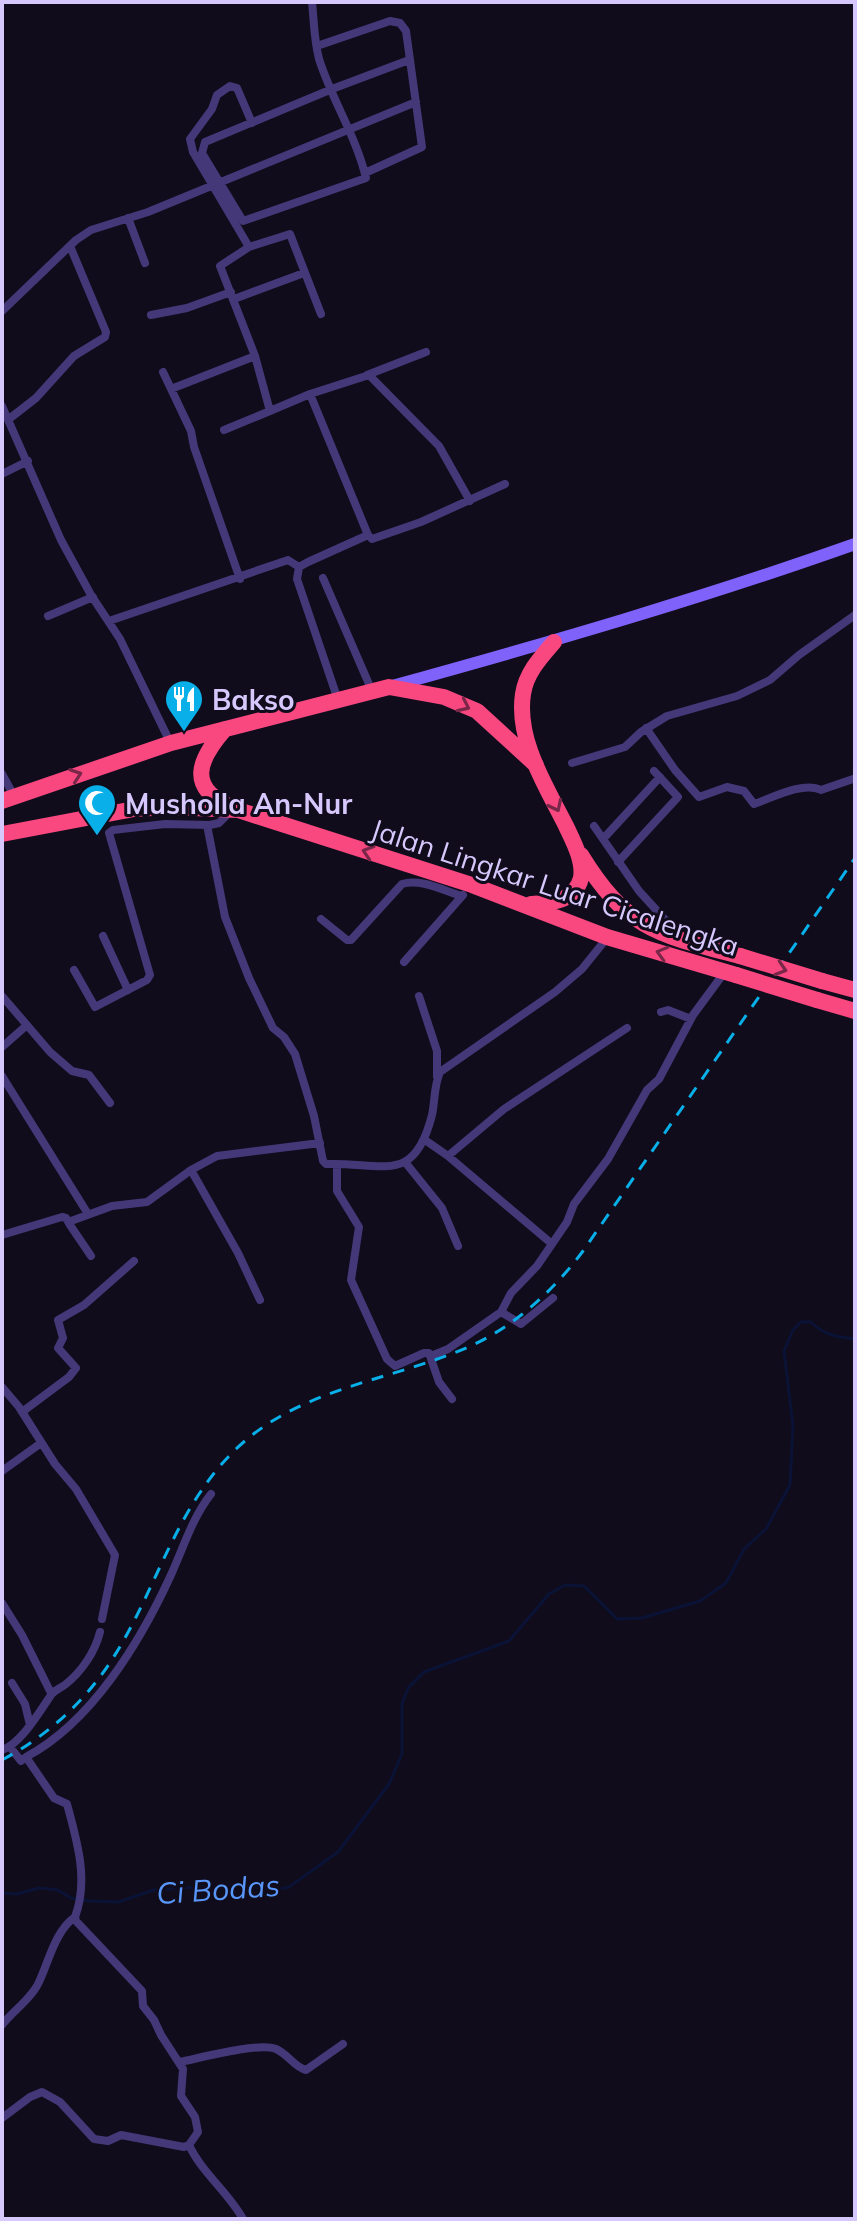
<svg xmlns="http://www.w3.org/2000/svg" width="857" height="2221" viewBox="0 0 857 2221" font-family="Mulish,sans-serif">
  <rect width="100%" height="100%" fill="#110c1b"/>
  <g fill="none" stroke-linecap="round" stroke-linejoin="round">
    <!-- stream -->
    <path stroke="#0a1336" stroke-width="3" d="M 2,1893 L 17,1894 L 39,1888 L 58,1890 L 71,1898 L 89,1901 L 119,1902 L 153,1890 L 244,1884 L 272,1891 L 289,1887 L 338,1852 L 389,1784 L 402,1754 L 402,1704 L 408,1688 L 424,1672 L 509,1641 L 549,1594 L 565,1585 L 584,1586 L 617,1619 L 642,1618 L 700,1601 L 726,1583 L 744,1549 L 766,1529 L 790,1485 L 793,1426 L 784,1351 L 793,1330 L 801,1322 L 811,1322 C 824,1335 837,1337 855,1339"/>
    <!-- street -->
    <path stroke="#453879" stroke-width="8" d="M 312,2 C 314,21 314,40 319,59 C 332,100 356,136 366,178 L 243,221 L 202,153 L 205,142 L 332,89 L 409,60
      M 317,46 L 390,21 L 400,23 L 406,31 L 422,147 L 365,173
      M 252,123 L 237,88 L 230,86 L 217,95 L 212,109 L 190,139 L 193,152 L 249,247 L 220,266 L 255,356 L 270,411 L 310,394 L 368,535 L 308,562 L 299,567 L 297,579 L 338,700
      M 128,218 L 145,263
      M 249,247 L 290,234 L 321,314
      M 234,299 L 304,273
      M 2,311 L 76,240 L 91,230 L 148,212 L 416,102
      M 151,315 L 187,308 L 231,292
      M 163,372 L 191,431 L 194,447 L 240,579
      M 367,375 L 426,352
      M 171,389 L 255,356
      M 310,394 L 369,375 L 439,446 L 470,501
      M 2,406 L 61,540 L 91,595 L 120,639 L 170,742
      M 9,419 L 36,398 L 74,356 L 105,337 L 106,332 L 70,246
      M 224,430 L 270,411
      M 2,474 L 28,461
      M 368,535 L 372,539 L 421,522 L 505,484
      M 323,578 L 372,691
      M 48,616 L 93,597
      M 109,621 L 288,560 L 299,567
      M 646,728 L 675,770 L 699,797 L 727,787 L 744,791 L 754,804 C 772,798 803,781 821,790 L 853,779
      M 572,763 L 625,747 L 641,732 L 667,716 L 737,696 L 770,680 L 799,655 L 855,615
      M 2,774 L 14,796
      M 207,825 L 225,917 L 249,978 L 273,1028 L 284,1037 L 295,1054 L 314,1116 L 323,1161 L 326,1164 C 383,1162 414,1186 432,1115 C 435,1101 434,1085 440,1072 L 555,992 L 582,969 L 607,938
      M 594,826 L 639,891 L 680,936
      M 603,839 L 660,777
      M 618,862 L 678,797 L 654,771
      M 321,919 L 347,940 L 351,940 L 402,884 C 421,878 444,891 462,896
      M 103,936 L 128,990
      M 404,962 L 463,895
      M 74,970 L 95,1007 L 147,980 L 150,975 L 109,833 L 113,830 L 165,824 L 210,825 L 219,823 L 232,810
      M 2,996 L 50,1052 L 72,1071 L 89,1075 L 110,1103
      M 419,996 L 437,1051 L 437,1077
      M 661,1012 L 668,1010 L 691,1019
      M 2,1047 L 27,1025
      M 2,1076 L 88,1214
      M 425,1140 L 448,1156 L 504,1109 L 627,1028
      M 448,1156 L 552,1244
      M 405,1162 L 442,1208 L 458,1246
      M 337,1164 L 337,1191 L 359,1227 L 351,1280 L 387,1359 L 395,1366 L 424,1353 L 429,1353 L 439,1382 L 452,1399
      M 191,1170 L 238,1253 L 260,1300
      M 2,1235 L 62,1217 L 66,1218 L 70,1225
      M 91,1256 L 70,1225 L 71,1221 L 112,1206 L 147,1202 L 191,1170 L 217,1156 L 320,1143
      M 501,1312 L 521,1324 L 553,1298
      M 431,1356 L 448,1349 L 501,1312 L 511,1293 L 537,1266 L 567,1222 L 574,1204 L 608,1159 L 647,1090 L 659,1079 L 693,1015 L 724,973
      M 2,1387 L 19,1407 L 55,1464 L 76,1489 L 115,1555 L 102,1619
      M 22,1412 L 69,1377 L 76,1368 L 58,1348 L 63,1338 L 58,1320 L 84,1305 L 134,1261
      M 2,1471 L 41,1443
      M 2,1603 L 22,1635 L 51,1693
      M 12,1683 L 25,1704 L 30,1725
      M 2,1750 C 21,1744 40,1711 51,1695 C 54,1690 61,1688 66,1684 C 82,1671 95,1652 100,1632
      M 26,1757 C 92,1722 140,1642 170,1577 C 183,1549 192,1518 211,1494
      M 2,2025 C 13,2011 32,1998 39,1982 C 49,1961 55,1931 75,1917
      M 180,2062 C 200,2058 259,2042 276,2049 C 288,2054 295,2068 306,2070 L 343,2044
      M 2,2118 L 30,2097 L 42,2092 L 60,2102 L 94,2139 L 108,2141 L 121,2135 L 184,2147 L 189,2145 L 198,2132 L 195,2117 L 181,2096 L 183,2069 L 161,2035 L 154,2020 L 143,2006 L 142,1991 L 76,1921 L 75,1917 C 89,1880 77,1841 67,1804 L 54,1798 L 26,1757 L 21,1761 L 10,1747
      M 189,2145 C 202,2173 228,2192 243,2219"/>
    <!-- secondary -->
    <path stroke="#7e62fa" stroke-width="12" d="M 392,686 C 548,643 703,598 855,544"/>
    <!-- highway -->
    <path stroke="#f94780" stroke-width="16" d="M 225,729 C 198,760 186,788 233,808
      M 2,801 L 171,743 L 389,687 L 444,697 L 477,711 L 536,765
      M 2,834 L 134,809 L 171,807 L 238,810 L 472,885 L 607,937 L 736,975
      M 581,855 C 627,930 659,935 740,956
      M 531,904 C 550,903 575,902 581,878 C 584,861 573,841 566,826 C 546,786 516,740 523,694 C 526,673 541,657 554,642
      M 822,981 L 855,990
      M 817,1000 L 855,1011"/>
    <!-- rail -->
    <path stroke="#08afe9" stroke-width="3" stroke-dasharray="12 10" stroke-linecap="butt" d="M 2,1760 C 47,1736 85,1702 113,1658 C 157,1589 175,1508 236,1449 C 302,1386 393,1381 473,1345 C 517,1324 554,1290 583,1251 L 855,858"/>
    <!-- highway-bridge -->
    <path stroke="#f94780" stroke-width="16" d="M 740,956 L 822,981
      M 736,975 L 817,1000"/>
  </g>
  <!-- one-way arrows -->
  <defs><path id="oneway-chevron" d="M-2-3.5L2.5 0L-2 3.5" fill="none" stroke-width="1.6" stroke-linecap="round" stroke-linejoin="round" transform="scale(2)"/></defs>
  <g stroke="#792748">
    <use href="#oneway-chevron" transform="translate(464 706) rotate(25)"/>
    <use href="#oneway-chevron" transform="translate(76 775) rotate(-19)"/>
    <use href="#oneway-chevron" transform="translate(556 806) rotate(64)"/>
    <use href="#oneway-chevron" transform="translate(368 852) rotate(-162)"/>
    <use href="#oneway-chevron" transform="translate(662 953) rotate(-164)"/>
    <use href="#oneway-chevron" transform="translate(781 969) rotate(17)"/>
  </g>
  <!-- icons -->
  <defs>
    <g id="restaurant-pin" transform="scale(2)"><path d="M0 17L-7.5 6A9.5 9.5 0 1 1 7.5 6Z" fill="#08afe9" stroke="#110c1b"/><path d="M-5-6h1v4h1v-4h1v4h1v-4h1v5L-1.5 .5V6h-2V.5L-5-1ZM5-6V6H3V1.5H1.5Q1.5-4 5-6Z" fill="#fff"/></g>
    <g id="mosque-pin" transform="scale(2)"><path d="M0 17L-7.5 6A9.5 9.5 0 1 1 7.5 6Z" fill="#08afe9" stroke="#110c1b"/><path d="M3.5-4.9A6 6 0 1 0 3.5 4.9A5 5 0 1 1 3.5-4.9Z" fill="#fff"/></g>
  </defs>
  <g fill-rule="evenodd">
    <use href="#restaurant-pin" x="184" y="699"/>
    <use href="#mosque-pin" x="97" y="803"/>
  </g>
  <g text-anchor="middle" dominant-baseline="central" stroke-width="6" stroke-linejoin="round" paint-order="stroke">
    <!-- poi labels -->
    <g font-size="28" font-weight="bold" fill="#d6c8fd" stroke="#110c1b" text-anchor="start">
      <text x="212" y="699">Bakso</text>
      <text x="125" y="803">Musholla An-Nur</text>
    </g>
    <!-- street labels -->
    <g font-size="28" fill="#d6c8fd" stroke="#110c1b">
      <text transform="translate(555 887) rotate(18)">Jalan Lingkar Luar Cicalengka</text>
    </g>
    <!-- water labels -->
    <g font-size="30" font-style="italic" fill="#5996fa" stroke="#110c1b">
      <text transform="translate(218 1889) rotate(-4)">Ci Bodas</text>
    </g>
  </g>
  <!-- border -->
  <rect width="857" height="2221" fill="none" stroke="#d6c8fd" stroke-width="8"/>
</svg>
